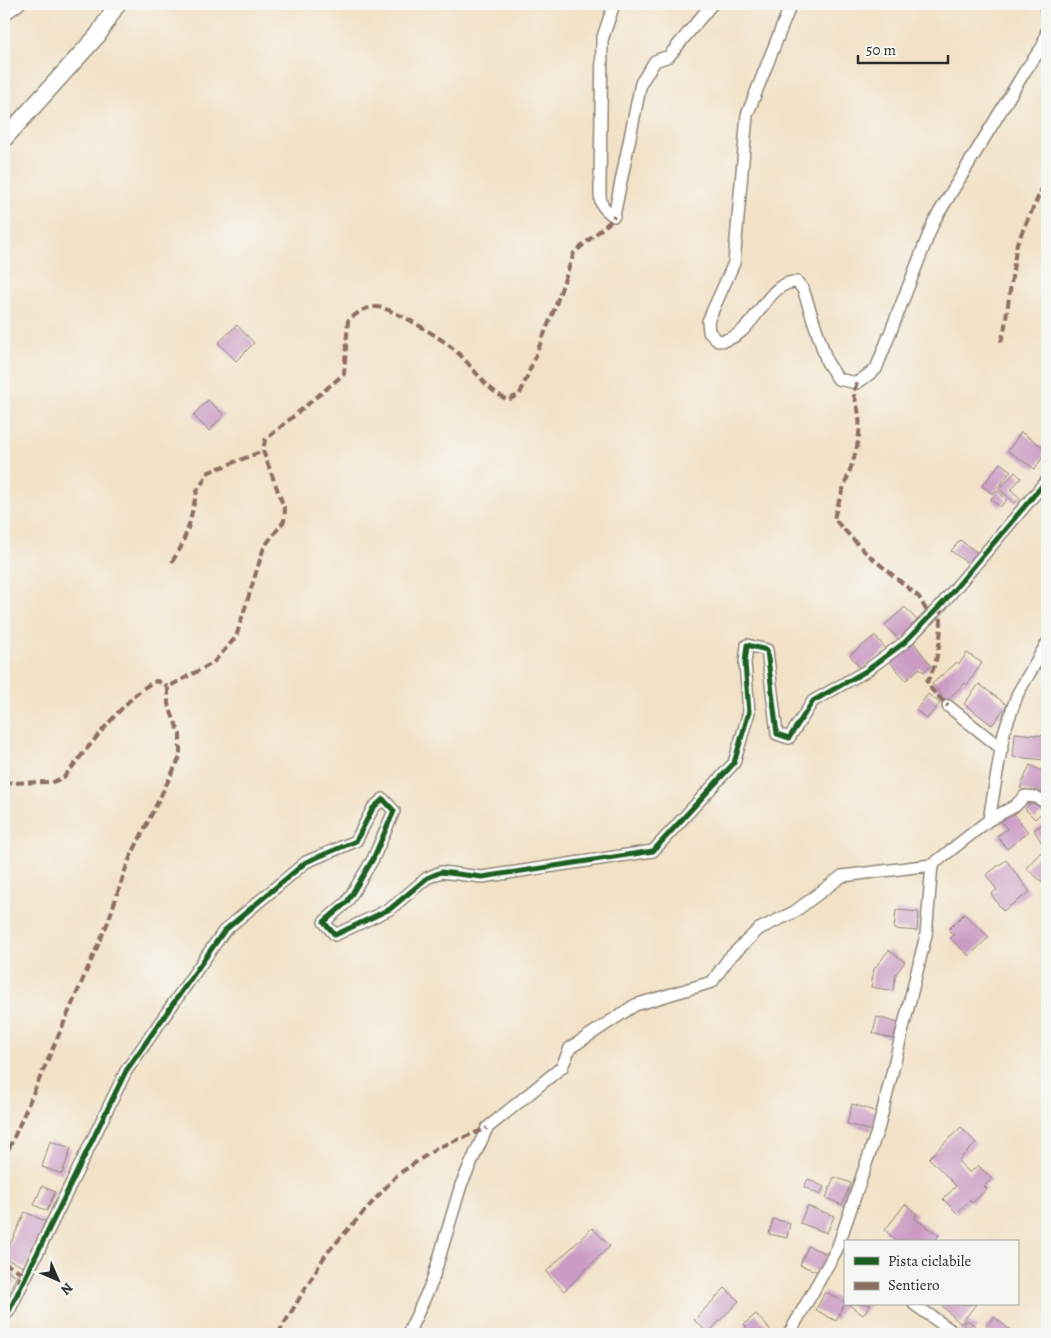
<svg xmlns="http://www.w3.org/2000/svg" width="1051" height="1338" viewBox="0 0 1051 1338" font-family="Alegreya,serif">
  <rect width="100%" height="100%" fill="#f6f6f2"/>
  <filter id="ink" filterUnits="userSpaceOnUse"><feTurbulence type="fractalNoise" baseFrequency=".02" numOctaves="2"/><feDisplacementMap in="SourceGraphic" scale="10" xChannelSelector="R" yChannelSelector="G"/><feConvolveMatrix kernelMatrix="1 2 1 2 8 2 1 2 1" color-interpolation-filters="sRGB"/></filter>
  <filter id="wash" filterUnits="userSpaceOnUse"><feTurbulence type="fractalNoise" baseFrequency=".0096" numOctaves="4" result="noise"/><feDisplacementMap in="SourceGraphic" scale="20" xChannelSelector="R" yChannelSelector="G"/><feGaussianBlur stdDeviation="1.12" result="paint"/><feColorMatrix in="noise" values="0 0 0 0 0 0 0 0 0 0 0 0 0 0 0 0 0 1.4 0 .05"/><feComposite in="paint" operator="in"/></filter>
  <g filter="url(#wash)">
    <rect width="100%" height="100%" fill="#f2e1c6"/>
    <g id="blocks">
      <!-- building -->
      <path fill="#cb9bc3" d="M 237,325 L 254,343 L 236,361 L 218,343 Z
        M 208,400 L 224,415 L 209,431 L 193,415 Z
        M 1021,432 L 1047,450 L 1035,469 L 1008,451 Z
        M 1000,463 L 1011,471 L 993,494 L 982,486 Z
        M 1015,472 L 1021,478 L 1011,490 L 1020,498 L 1015,503 L 999,489 Z
        M 998,491 L 1007,500 L 1000,507 L 991,499 Z
        M 960,540 L 978,553 L 970,565 L 951,551 Z
        M 905,607 L 920,624 L 900,641 L 885,625 Z
        M 875,636 L 887,650 L 861,670 L 850,655 Z
        M 912,640 L 931,666 L 923,672 L 920,668 L 906,680 L 889,661 Z
        M 967,653 L 982,663 L 967,685 L 965,683 L 947,700 L 932,684 L 957,662 L 959,664 Z
        M 979,684 L 1007,705 L 992,725 L 964,704 Z
        M 928,694 L 940,703 L 927,719 L 916,710 Z
        M 1015,733 L 1047,736 L 1047,760 L 1013,757 Z
        M 1030,765 L 1047,773 L 1047,800 L 1020,788 Z
        M 1035,798 L 1046,809 L 1035,819 L 1025,809 Z
        M 1012,811 L 1028,832 L 1007,849 L 997,836 L 1007,829 L 1000,820 Z
        M 1047,821 L 1047,847 L 1045,848 L 1034,830 Z
        M 1041,852 L 1047,857 L 1047,876 L 1042,882 L 1026,868 Z
        M 1006,860 L 1030,892 L 1003,911 L 991,894 L 997,890 L 986,875 Z
        M 896,910 L 919,912 L 917,931 L 894,929 Z
        M 964,914 L 989,937 L 969,956 L 950,938 L 954,935 L 948,930 Z
        M 889,950 L 905,962 L 896,974 L 893,991 L 871,987 L 874,969 Z
        M 877,1017 L 898,1023 L 893,1039 L 873,1033 Z
        M 852,1104 L 877,1112 L 871,1131 L 847,1124 Z
        M 961,1127 L 976,1143 L 958,1161 L 970,1173 L 978,1165 L 992,1179 L 984,1186 L 987,1189 L 972,1203 L 970,1200 L 957,1213 L 943,1199 L 956,1186 L 929,1158 Z
        M 50,1141 L 71,1148 L 62,1174 L 42,1167 Z
        M 834,1177 L 851,1183 L 842,1205 L 826,1198 Z
        M 808,1179 L 824,1187 L 820,1195 L 804,1187 Z
        M 42,1186 L 55,1192 L 47,1211 L 34,1205 Z
        M 905,1204 L 917,1214 L 914,1218 L 939,1235 L 934,1242 L 897,1242 L 885,1230 Z
        M 807,1206 L 834,1216 L 827,1233 L 800,1223 Z
        M 25,1212 L 47,1222 L 26,1268 L 4,1258 Z
        M 773,1219 L 790,1223 L 787,1238 L 769,1234 Z
        M 592,1228 L 610,1246 L 564,1291 L 546,1272 Z
        M 808,1246 L 828,1254 L 821,1273 L 800,1265 Z
        M 4,1269 L 17,1276 L 8,1293 L 4,1291 Z
        M 725,1288 L 739,1301 L 708,1333 L 694,1320 Z
        M 825,1292 L 845,1302 L 836,1321 L 816,1310 Z
        M 848,1304 L 871,1304 L 863,1315 Z
        M 940,1304 L 976,1304 L 961,1324 Z
        M 756,1314 L 774,1334 L 738,1334 L 747,1327 L 744,1324 Z
        M 994,1317 L 1013,1332 L 1011,1334 L 991,1334 L 984,1329 Z
        M 967,1320 L 977,1327 L 973,1334 L 965,1334 L 960,1331 Z"/>
    </g>
  </g>
  <g filter="url(#ink)">
    <use href="#blocks" fill-opacity="0" stroke="#8e8678" stroke-width="1"/>
    <g fill="none" stroke-linecap="round" stroke-linejoin="round">
      <!-- street casing -->
      <g stroke="#8e8678" stroke-width="14">
        <path id="street" d="M 614,4 L 602,40 L 600,183 C 600,201 598,205 614,216 L 641,83 L 655,61 L 669,56 L 712,4
          M 791,4 L 747,115 L 734,263 L 708,321 L 709,332 L 718,341 C 755,341 764,280 797,282 L 803,289 L 827,362 L 838,379 L 857,383 L 876,369 L 934,221 L 1025,71 L 1043,46 L 1047,30
          M 1045,4 L 1047,15
          M 4,15 L 19,4
          M 948,706 L 1002,749
          M 989,820 L 1015,806 L 1025,796 L 1036,797 L 1047,803
          M 914,1304 L 956,1334
          M 4,1316 L 9,1311 L 126,1071 L 224,931 L 306,862 L 356,841 L 373,808 L 383,799 L 394,811 L 373,859 L 347,902 L 324,922 L 335,935 L 390,909 L 427,878 L 441,872 L 482,877 L 653,851 L 734,763 L 749,712 L 745,663 L 747,645 L 767,650 L 777,734 L 789,738 L 813,701 L 866,671 L 905,642 L 942,604 L 1047,480
          M 408,1334 L 432,1282 L 461,1185 L 487,1128 L 562,1067 L 570,1048 L 635,1005 L 712,982 L 729,958 L 759,929 L 794,912 L 842,876 L 932,865 L 989,820 L 1004,732 L 1018,693 L 1047,643
          M 789,1334 L 837,1249 L 879,1126 L 926,935 L 932,865"/>
      </g>
      <!-- secondary casing -->
      <g stroke="#8e8678" stroke-width="19">
        <path id="secondary" d="M 4,139 L 98,35 L 117,4"/>
      </g>
      <!-- street -->
      <use href="#street" stroke="#fff" stroke-width="11"/>
      <!-- secondary -->
      <use href="#secondary" stroke="#fff" stroke-width="16"/>
      <!-- quiet -->
      <path stroke="#8d6e63" stroke-width="4" stroke-dasharray="8 4" stroke-linecap="butt" d="M 1001,342 L 1004,332 L 1017,243 L 1047,178
        M 857,383 L 853,393 C 872,440 844,474 834,519 L 865,552 L 919,597 L 930,617
        M 172,562 L 181,547 L 189,525 L 197,491 L 209,472 L 263,451
        M 940,606 C 943,627 939,664 927,681 L 932,690 L 948,706
        M 4,783 L 53,782 L 64,777 C 82,756 133,687 157,681 L 168,687
        M 4,1160 L 108,922 L 128,862 L 180,757 L 180,735 L 168,704 L 168,687 L 213,663 L 236,637 L 264,547 L 284,521 L 285,510 L 263,451 L 265,440 L 344,374 L 348,321 C 357,313 363,308 375,307 C 389,305 447,341 458,353 C 476,370 485,389 508,400 L 520,394 L 554,310 L 574,253 L 612,220 L 614,216
        M 4,1228 L 6,1238 L 4,1246
        M 4,1263 L 21,1272 L 18,1282
        M 278,1334 L 326,1254 L 397,1175 L 437,1148 L 487,1128"/>
      <!-- cycleway casing -->
      <g stroke="#f6f6f2" stroke-width="8">
        <path id="cycleway" d="M 4,1316 L 9,1311 L 126,1071 L 224,931 L 306,862 L 356,841 L 373,808 L 383,799 L 394,811 L 373,859 L 347,902 L 324,922 L 335,935 L 390,909 L 427,878 L 441,872 L 482,877 L 653,851 L 734,763 L 749,712 L 745,663 L 747,645 L 767,650 L 777,734 L 789,738 L 813,701 L 866,671 L 905,642 L 942,604 L 1047,480"/>
      </g>
      <!-- cycleway -->
      <use href="#cycleway" stroke="#1b5e20" stroke-width="5"/>
    </g>
  </g>
  <!-- margin -->
  <rect width="1051" height="1338" fill="none" stroke="#f6f6f2" stroke-width="20"/>
  <!-- legend -->
  <rect x="844" y="1240" width="175" height="65" fill="#f6f6f2" stroke="#a5a5a2"/>
  <rect x="854" y="1257" width="25" height="8" fill="#1b5e20" stroke="#a5a5a2"/>
  <text x="888" y="1266" font-size="15" fill="#2b2b2b">Pista ciclabile</text>
  <rect x="854" y="1282" width="25" height="8" fill="#8d6e63" stroke="#a5a5a2"/>
  <text x="888" y="1290" font-size="15" fill="#2b2b2b">Sentiero</text>
  <!-- north arrow -->
  <g transform="translate(58 1280) rotate(135)" stroke="#f6f6f2" stroke-width="4" paint-order="stroke">
  <path d="M0-4L9 19L0 12L-9 19Z" fill="#2b2b2b"/>
  <text y="-8" font-size="14" font-weight="bold" text-anchor="middle" fill="#2b2b2b">N</text>
  </g>
  <!-- scale -->
  <path d="M858 55v8h90v-8" fill="none" stroke="#2b2b2b" stroke-width="2.5"/>
  <text x="866" y="55" font-size="15" fill="#2b2b2b" stroke="#f6f6f2" stroke-width="4" paint-order="stroke">50 m</text>
</svg>
